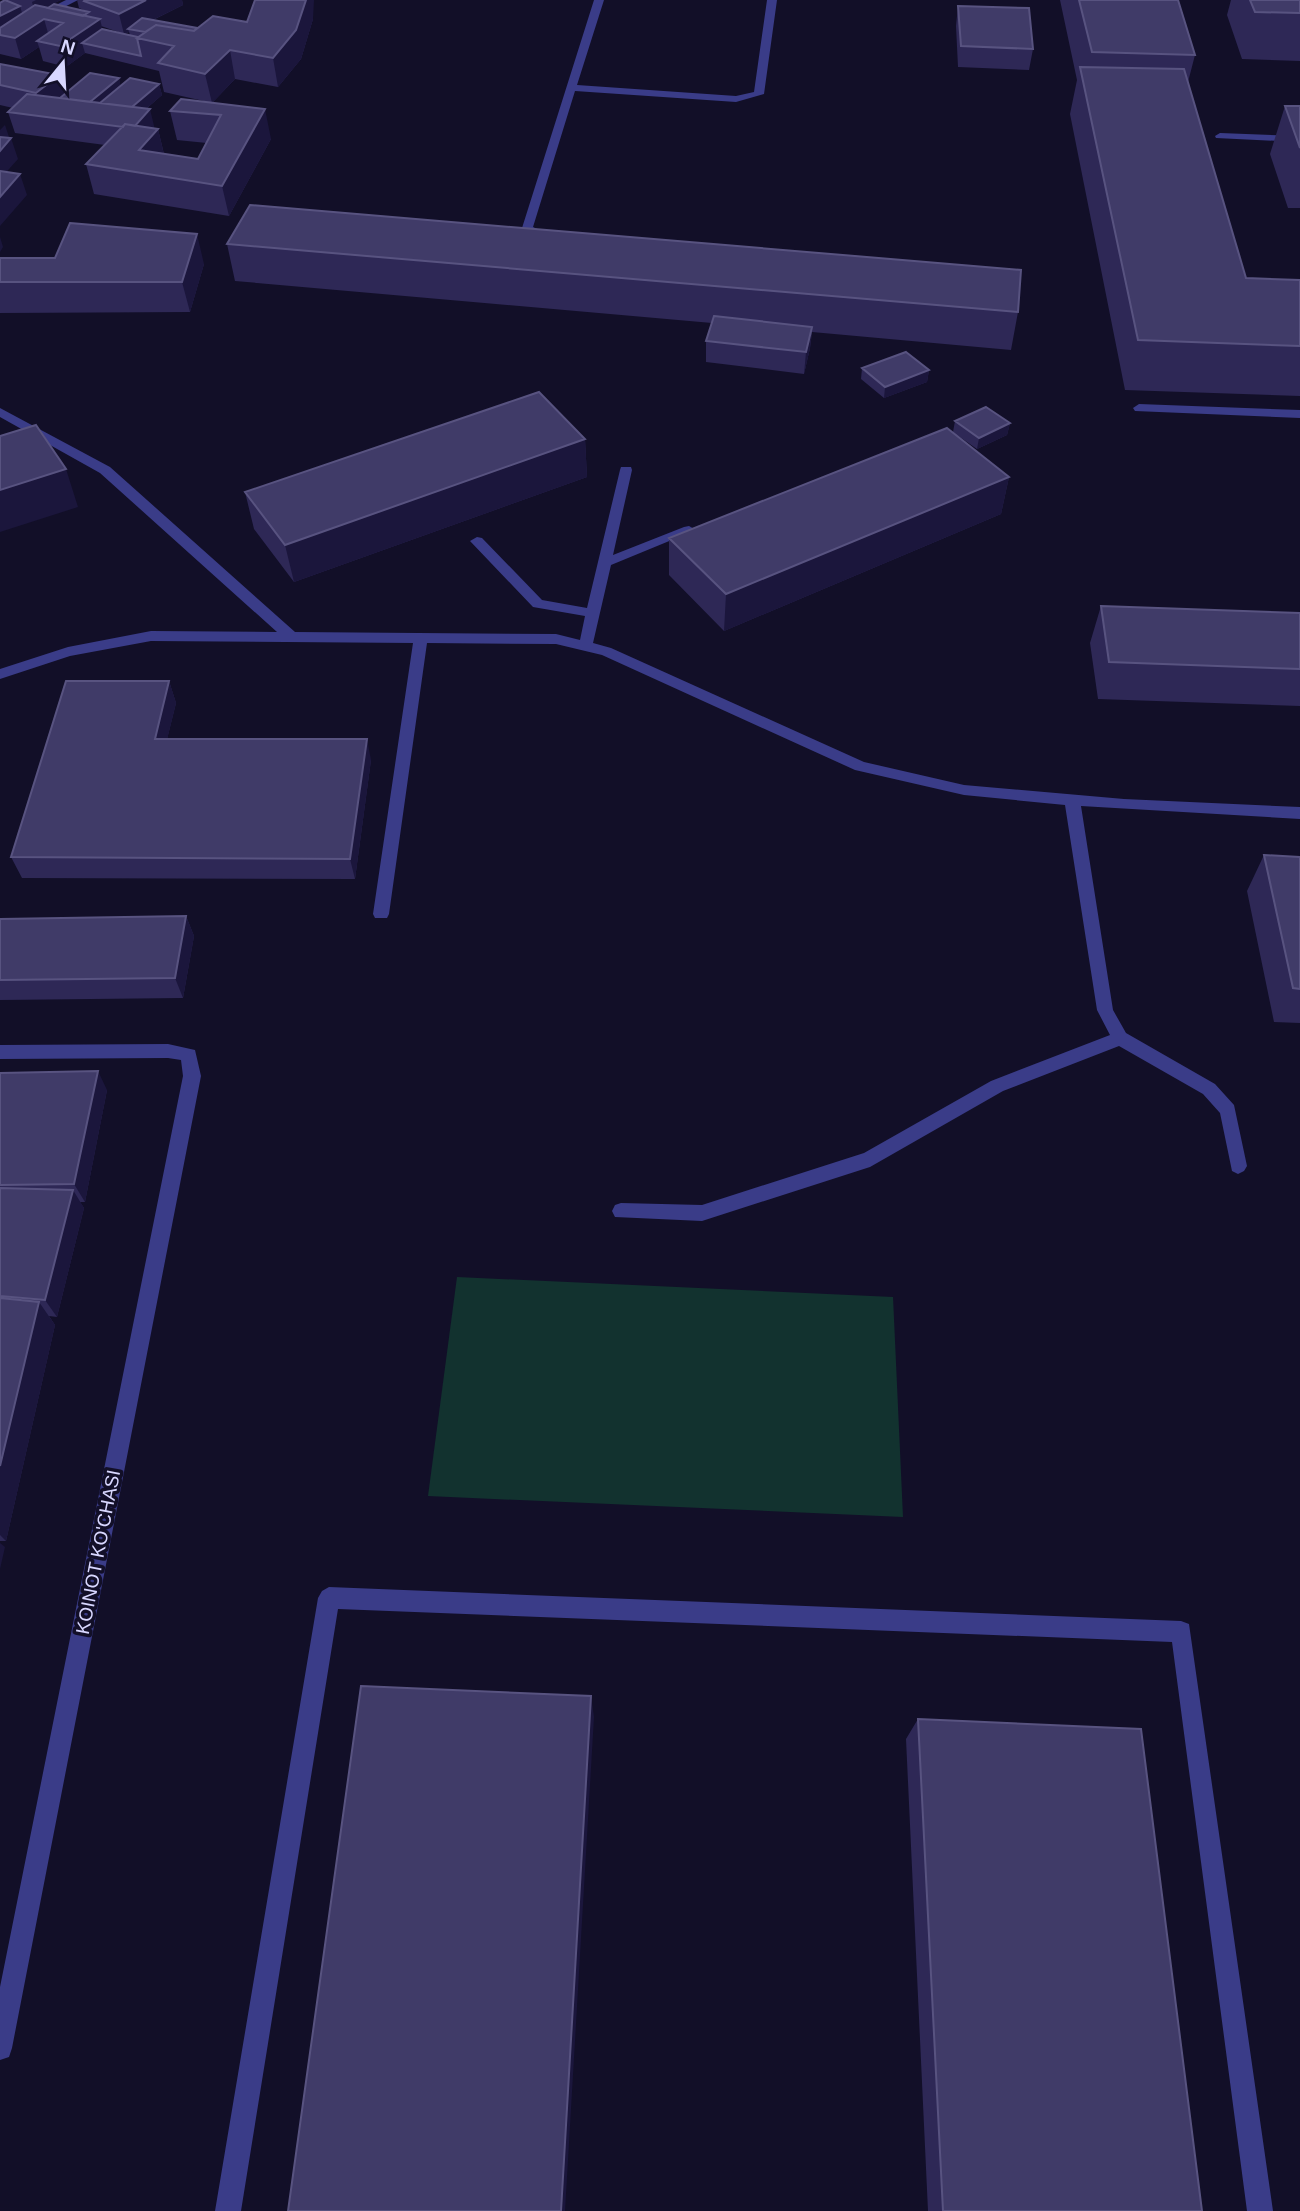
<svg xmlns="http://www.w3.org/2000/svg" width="1300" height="2211" viewBox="0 0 1300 2211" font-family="Helvetica,sans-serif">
  <rect width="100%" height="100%" fill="#120f28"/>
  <!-- green -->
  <path fill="#12322f" d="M 457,1277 L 893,1297 L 903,1517 L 428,1496 Z"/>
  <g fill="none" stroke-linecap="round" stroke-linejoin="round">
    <!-- lane -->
    <path fill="#3a3c88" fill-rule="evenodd" d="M 594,0 L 604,0 L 577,85 L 736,96 L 754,92 L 767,0 L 777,0 L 764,94 L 736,102 L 575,91 L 533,227 L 552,236 L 552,240 L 548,241 L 522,228 Z
      M 1220,133 L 1300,136 L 1300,142 L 1216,138 L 1215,136 Z
      M 1139,404 L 1300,410 L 1300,418 L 1135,411 L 1133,408 Z
      M 0,408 L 110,467 L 295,632 L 556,634 L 580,640 L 585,616 L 533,607 L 470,541 L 477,537 L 482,538 L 542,600 L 587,608 L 620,470 L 621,467 L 631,467 L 632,470 L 613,555 L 684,527 L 689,526 L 696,530 L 611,565 L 593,643 L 611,648 L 864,762 L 964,785 L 1124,799 L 1300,807 L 1300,819 L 1081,806 L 1113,1010 L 1126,1033 L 1215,1084 L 1234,1105 L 1247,1166 L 1244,1171 L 1238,1174 L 1232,1171 L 1220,1113 L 1203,1094 L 1119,1046 L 1003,1091 L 870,1167 L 702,1221 L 615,1217 L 612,1211 L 615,1205 L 621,1203 L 702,1205 L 864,1153 L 991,1081 L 1110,1035 L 1097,1010 L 1065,805 L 964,795 L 855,770 L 602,655 L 556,644 L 427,643 L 389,914 L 387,918 L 375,918 L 373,914 L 413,643 L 151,641 L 70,656 L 0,679 L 0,669 L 68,647 L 151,631 L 277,632 L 100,473 L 0,417 Z
      M 329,1587 L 1181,1621 L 1189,1624 L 1273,2211 L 1247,2211 L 1172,1642 L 338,1609 L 241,2211 L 215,2211 L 318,1598 L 322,1591 Z"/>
    <!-- street -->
    <path fill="#3a3c88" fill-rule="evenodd" d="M 66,0 L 78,0 L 0,40 L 0,33 Z
      M 168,1044 L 195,1050 L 201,1076 L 12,2048 L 9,2057 L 0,2060 L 0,1987 L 183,1076 L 181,1060 L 168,1058 L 0,1059 L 0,1045 Z"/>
  </g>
  <!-- wall -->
  <path fill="#2e2856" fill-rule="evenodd" d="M 6,0 L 61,0 L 46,7 L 86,11 L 79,8 L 77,0 L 182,0 L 183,5 L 153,20 L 197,28 L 247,22 L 313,19 L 301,59 L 278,87 L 235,79 L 212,103 L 271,139 L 229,216 L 94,194 L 86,164 L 105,145 L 15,133 L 8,112 L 13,108 L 0,105 L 0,64 L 59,75 L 64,94 L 119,78 L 120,86 L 159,84 L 162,95 L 146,109 L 154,128 L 158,129 L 164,154 L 198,159 L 207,143 L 177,140 L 170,111 L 208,102 L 164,92 L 159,71 L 85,53 L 66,67 L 43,61 L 39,47 L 21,59 L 0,54 L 0,3 ZM 101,26 L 124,34 L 129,32 L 130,35 L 102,29 Z
    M 1060,0 L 1178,0 L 1195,55 L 1188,82 L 1246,278 L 1300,280 L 1300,396 L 1125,390 L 1070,114 L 1077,80 Z
    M 1231,0 L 1300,0 L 1300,61 L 1242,59 L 1227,15 Z
    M 958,6 L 1033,49 L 1029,70 L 958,67 L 956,26 Z
    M 1285,106 L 1300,106 L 1300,208 L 1288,208 L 1270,154 Z
    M 227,244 L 1018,312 L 1011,350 L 812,332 L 810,348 L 804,374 L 706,362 L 706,341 L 712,323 L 235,281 Z
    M 0,258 L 204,264 L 190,312 L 0,313 Z
    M 862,368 L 929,370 L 927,382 L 884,398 L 861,379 Z
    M 955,421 L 1010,423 L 1007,435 L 977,449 L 957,435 L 1009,477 L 1001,514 L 724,631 L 669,575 L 669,538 L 953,432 Z
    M 585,439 L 587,477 L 294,582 L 254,529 L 245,492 Z
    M 1101,606 L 1300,613 L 1300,706 L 1098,699 L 1090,643 Z
    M 169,681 L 176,703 L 167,739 L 371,760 L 355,879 L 22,878 L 11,857 Z
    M 1264,855 L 1300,857 L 1300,1023 L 1274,1022 L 1247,891 Z
    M 186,916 L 194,936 L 183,998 L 0,1000 L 0,919 Z
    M 0,1073 L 107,1090 L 85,1202 L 80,1202 L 84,1208 L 57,1317 L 49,1316 L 55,1325 L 6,1541 L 0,1541 Z
    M 918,1719 L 1202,2211 L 928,2211 L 906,1739 Z"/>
  <!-- shaded-wall -->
  <path fill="#1b163c" d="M 36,0 L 61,0 L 35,13 L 32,2 Z
    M 146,0 L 182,0 L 183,5 L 132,30 L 128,29 L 129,32 L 124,34 L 119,14 Z
    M 306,0 L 314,0 L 313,19 L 301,59 L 278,87 L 273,58 Z
    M 20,6 L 23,16 L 0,28 L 0,16 Z
    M 44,19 L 50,40 L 37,41 L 39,47 L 21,59 L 15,38 Z
    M 100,19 L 105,40 L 82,43 L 85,53 L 66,67 L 60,46 Z
    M 230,50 L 235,79 L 212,103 L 205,74 Z
    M 59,75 L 65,96 L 42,114 L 36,93 Z
    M 119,78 L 121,89 L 98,109 L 82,108 Z
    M 159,84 L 162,95 L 127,125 L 124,114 Z
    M 150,109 L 155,130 L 133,128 Z
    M 265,109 L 271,139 L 229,216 L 222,186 Z
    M 5,125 L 10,140 L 11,138 L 18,159 L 1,178 L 0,175 L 0,130 Z
    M 158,129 L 165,159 L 139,150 Z
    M 20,174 L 27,195 L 0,226 L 0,197 Z
    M 197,234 L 204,264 L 190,312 L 182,282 Z
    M 0,237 L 3,247 L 0,252 Z
    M 812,327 L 810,348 L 804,374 L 806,352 Z
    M 929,370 L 927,382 L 884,398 L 885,387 Z
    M 1010,423 L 1007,435 L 977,449 L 979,438 Z
    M 585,439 L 587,477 L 294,582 L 285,545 Z
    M 66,469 L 78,507 L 0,532 L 0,490 Z
    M 1009,477 L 1001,514 L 724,631 L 726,594 Z
    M 169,681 L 176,703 L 162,760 L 155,739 Z
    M 367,739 L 371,760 L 355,879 L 350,859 Z
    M 186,916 L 194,936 L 183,998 L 175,978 Z
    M 98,1071 L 107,1090 L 85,1202 L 74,1184 Z
    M 73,1190 L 84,1208 L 57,1317 L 45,1300 Z
    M 39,1302 L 55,1325 L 6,1541 L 0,1535 L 0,1466 Z
    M 0,1543 L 5,1547 L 0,1569 Z
    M 591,1696 L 594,1717 L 565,2211 L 561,2211 Z"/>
  <!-- building -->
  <path fill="#403b68" stroke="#585380" stroke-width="2" d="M 5,0 L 20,6 L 0,16 L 0,3 Z
    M 85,0 L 146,0 L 119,14 L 84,1 Z
    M 255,0 L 306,0 L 296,30 L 273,58 L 230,50 L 205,74 L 158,63 L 174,46 L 137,38 L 156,25 L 194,31 L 213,16 L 247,22 Z
    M 1079,0 L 1178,0 L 1195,55 L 1092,52 Z
    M 1250,0 L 1300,0 L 1300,13 L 1255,12 Z
    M 54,4 L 89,12 L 83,16 L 48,8 Z
    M 35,5 L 100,19 L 60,46 L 37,41 L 63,23 L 44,19 L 15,38 L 0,35 L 0,28 Z
    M 958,6 L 1029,8 L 1033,49 L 961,46 Z
    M 142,18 L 197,28 L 194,31 L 156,25 L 145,32 L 128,29 Z
    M 102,29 L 138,37 L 137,38 L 141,56 L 82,43 Z
    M 0,64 L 59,75 L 36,93 L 0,85 Z
    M 1080,67 L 1184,69 L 1246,278 L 1300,280 L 1300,346 L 1138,340 Z
    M 90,73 L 119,78 L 90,102 L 60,98 Z
    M 130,78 L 159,84 L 132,107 L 100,103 Z
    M 27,94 L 150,109 L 135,126 L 125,124 L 123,127 L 8,112 Z
    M 181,99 L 265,109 L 222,186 L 86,164 L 125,124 L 158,129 L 139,150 L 198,159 L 221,115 L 170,111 Z
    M 1285,106 L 1300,106 L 1300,148 Z
    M 0,137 L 11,138 L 0,151 Z
    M 0,171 L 20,174 L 0,197 Z
    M 250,205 L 1021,270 L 1018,312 L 227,244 Z
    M 70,223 L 197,234 L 182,282 L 0,282 L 0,258 L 55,258 Z
    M 714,316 L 812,327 L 806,352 L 706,341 Z
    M 906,352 L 929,370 L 885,387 L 862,368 Z
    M 539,392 L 585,439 L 285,545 L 245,492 Z
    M 986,407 L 1010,423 L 979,438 L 955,421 Z
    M 36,425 L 66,469 L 0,490 L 0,436 Z
    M 947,428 L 1009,477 L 726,594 L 669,538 Z
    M 1101,606 L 1300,613 L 1300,669 L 1109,662 Z
    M 66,681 L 169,681 L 155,739 L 367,739 L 350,859 L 11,857 Z
    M 1264,855 L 1300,857 L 1300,989 L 1293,988 Z
    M 186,916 L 175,978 L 0,980 L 0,919 Z
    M 98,1071 L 74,1184 L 0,1185 L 0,1073 Z
    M 0,1188 L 73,1190 L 45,1300 L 0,1296 Z
    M 0,1298 L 39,1302 L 0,1466 Z
    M 361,1686 L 591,1696 L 561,2211 L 288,2211 Z
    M 918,1719 L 1141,1729 L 1202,2211 L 943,2211 Z"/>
  <g text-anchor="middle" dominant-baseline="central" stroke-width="7" stroke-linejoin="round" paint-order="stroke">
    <!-- street labels -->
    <g font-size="19" fill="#d8d7ff" stroke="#120f28">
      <text transform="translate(98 1552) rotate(-79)">KOINOT KO'CHASI</text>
    </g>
  </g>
  <!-- north arrow -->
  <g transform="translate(63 63) rotate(18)" stroke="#120f28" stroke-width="5" paint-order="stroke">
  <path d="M0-5L12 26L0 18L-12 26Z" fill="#d8d7ff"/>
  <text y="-10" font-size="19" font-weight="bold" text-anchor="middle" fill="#d8d7ff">N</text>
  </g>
</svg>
